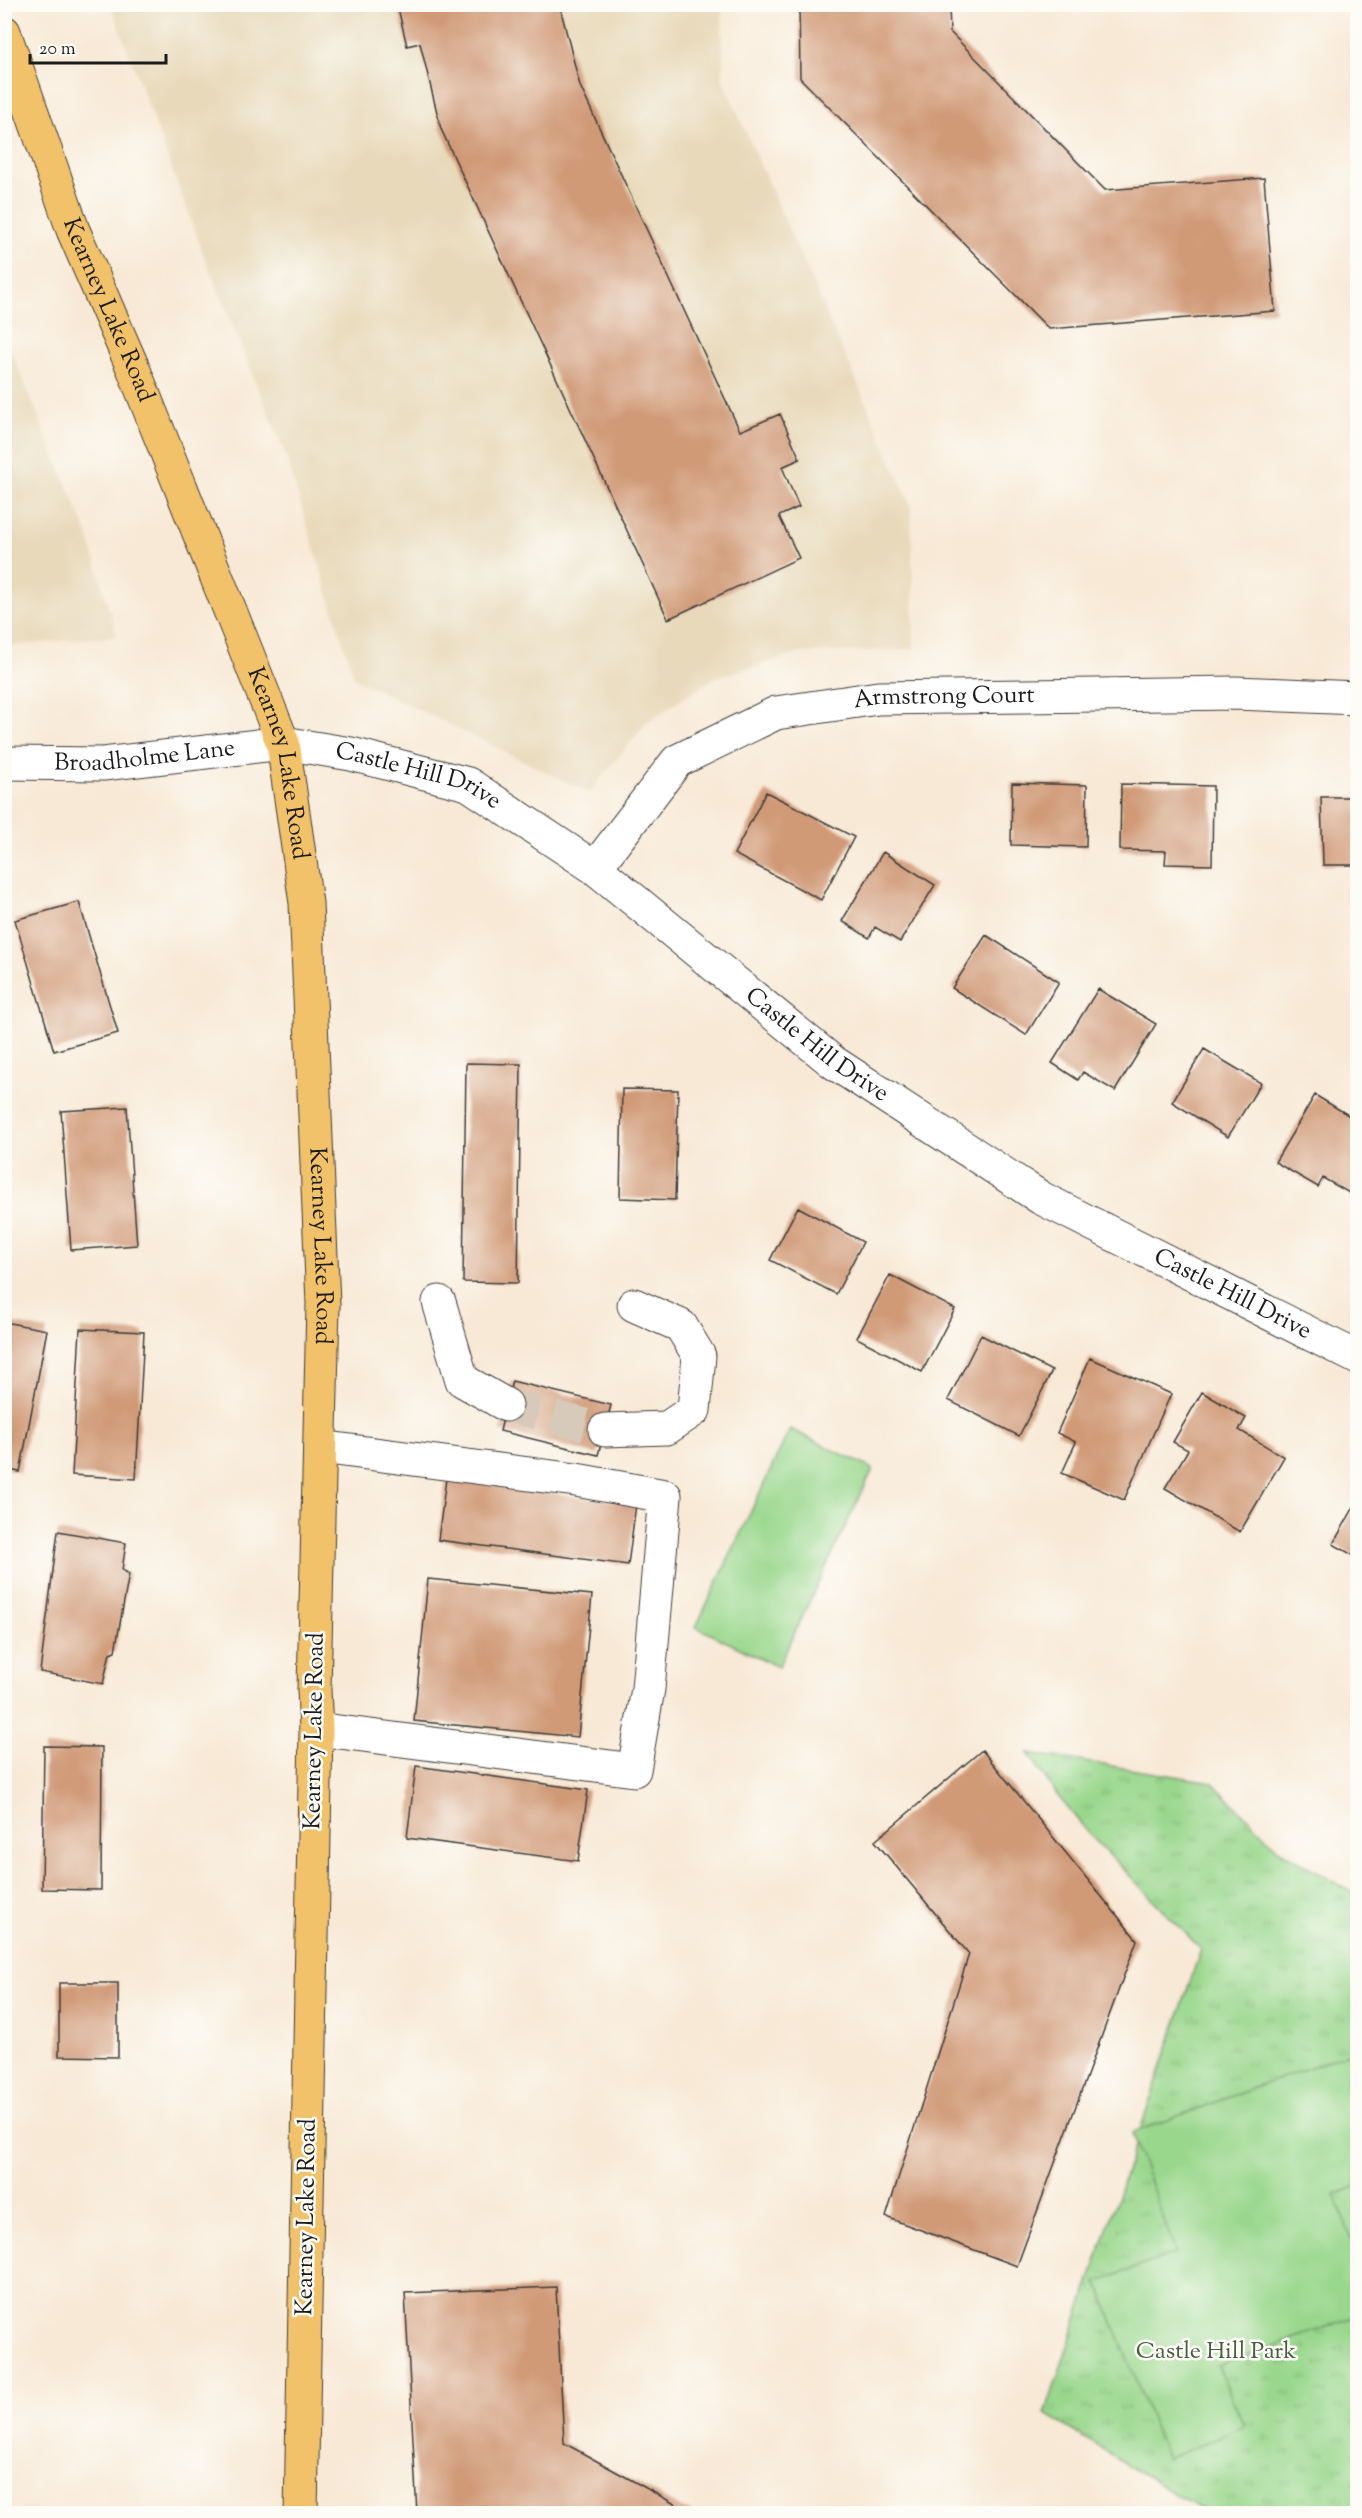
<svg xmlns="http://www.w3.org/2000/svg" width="1362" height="2518" viewBox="0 0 1362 2518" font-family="'Sorts Mill Goudy',serif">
  <defs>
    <pattern id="grass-tufts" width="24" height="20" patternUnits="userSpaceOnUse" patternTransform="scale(1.5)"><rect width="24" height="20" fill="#99d78c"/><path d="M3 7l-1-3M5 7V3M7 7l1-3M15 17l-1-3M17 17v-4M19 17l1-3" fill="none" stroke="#83b878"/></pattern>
  </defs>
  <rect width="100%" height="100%" fill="#fdfcf7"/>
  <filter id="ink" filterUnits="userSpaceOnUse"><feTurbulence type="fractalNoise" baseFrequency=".0167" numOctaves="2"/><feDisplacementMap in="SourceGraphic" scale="12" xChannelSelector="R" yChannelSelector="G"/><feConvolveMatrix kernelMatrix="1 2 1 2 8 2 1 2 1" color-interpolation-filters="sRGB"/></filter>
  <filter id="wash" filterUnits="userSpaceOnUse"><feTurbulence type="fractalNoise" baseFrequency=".008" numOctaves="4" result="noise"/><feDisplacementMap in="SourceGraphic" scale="24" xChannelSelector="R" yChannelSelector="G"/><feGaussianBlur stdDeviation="1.35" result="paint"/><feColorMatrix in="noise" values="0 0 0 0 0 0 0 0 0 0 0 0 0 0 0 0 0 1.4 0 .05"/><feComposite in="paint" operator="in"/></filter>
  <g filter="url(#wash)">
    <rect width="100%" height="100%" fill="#f8e9d6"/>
    <!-- built -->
    <path fill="#e8d9ba" d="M 111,5 L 722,5 L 723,80 L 911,505 L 914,649 L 801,653 L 716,677 L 647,722 L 589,793 L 354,678 L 286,456 L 204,256 Z
      M 5,337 L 88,535 L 117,636 L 5,646 Z"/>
    <!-- grass -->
    <path fill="url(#grass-tufts)" stroke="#5a7a54" stroke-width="1.5" d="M 1028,1753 L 1212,1782 L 1278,1849 L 1357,1895 L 1357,2513 L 1206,2513 L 1045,2414 L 1201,1949 L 1092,1837 L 1058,1796 Z"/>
    <!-- garden -->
    <path fill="#99d78c" stroke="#5a7a54" stroke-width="1.5" d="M 790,1429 L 873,1469 L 778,1667 L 696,1627 Z
      M 1357,2050 L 1357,2186 L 1335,2195 L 1357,2255 L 1357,2316 L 1218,2366 L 1244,2426 L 1167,2459 L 1097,2282 L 1176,2253 L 1132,2133 Z"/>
    <g id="blocks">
      <!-- building -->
      <path fill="#d09a77" d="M 397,4 L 565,4 L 560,7 L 580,86 L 740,431 L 780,414 L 800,459 L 782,467 L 799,507 L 779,516 L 799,558 L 668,619 L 441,129 L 420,43 L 407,46 Z
        M 799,5 L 949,5 L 950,32 L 1105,190 L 1264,178 L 1275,311 L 1049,329 L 800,78 Z
        M 1012,783 L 1087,785 L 1086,847 L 1011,845 Z
        M 1121,784 L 1213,786 L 1212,865 L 1165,864 L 1166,851 L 1120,850 Z
        M 766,792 L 854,837 L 821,900 L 734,854 Z
        M 1321,797 L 1358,797 L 1358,865 L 1323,865 Z
        M 883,852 L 935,885 L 900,942 L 875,927 L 869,938 L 842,921 Z
        M 79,902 L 118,1033 L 54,1051 L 15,920 Z
        M 986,935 L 1059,982 L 1026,1035 L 952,988 Z
        M 1098,989 L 1156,1024 L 1115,1091 L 1083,1072 L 1078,1080 L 1052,1063 Z
        M 1204,1049 L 1261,1083 L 1228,1137 L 1172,1102 Z
        M 466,1063 L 521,1064 L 518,1283 L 463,1282 Z
        M 622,1089 L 678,1090 L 675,1200 L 620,1198 Z
        M 1315,1095 L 1358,1121 L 1358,1198 L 1323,1178 L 1318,1187 L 1275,1162 Z
        M 127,1107 L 137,1245 L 71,1250 L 61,1111 Z
        M 798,1207 L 863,1242 L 836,1294 L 770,1260 Z
        M 890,1275 L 955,1309 L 922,1372 L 857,1338 Z
        M 4,1322 L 47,1330 L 20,1472 L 4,1469 Z
        M 80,1329 L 144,1332 L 136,1479 L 72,1475 Z
        M 981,1335 L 1052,1371 L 1019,1436 L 948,1400 Z
        M 1090,1358 L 1171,1394 L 1124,1500 L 1062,1473 L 1076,1442 L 1057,1433 Z
        M 512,1381 L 611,1405 L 598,1455 L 500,1431 Z
        M 1202,1392 L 1246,1418 L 1239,1430 L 1284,1457 L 1240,1532 L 1165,1488 L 1188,1450 L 1173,1442 Z
        M 446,1479 L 636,1504 L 628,1565 L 438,1540 Z
        M 1358,1500 L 1358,1558 L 1333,1544 Z
        M 58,1531 L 126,1543 L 122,1570 L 129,1574 L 115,1651 L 110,1653 L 103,1684 L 40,1672 Z
        M 428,1579 L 592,1595 L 578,1737 L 414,1721 Z
        M 44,1746 L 102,1747 L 101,1890 L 42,1889 Z
        M 982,1750 L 1137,1940 L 1017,2266 L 886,2217 L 969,1954 L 875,1841 Z
        M 416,1766 L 588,1790 L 578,1861 L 407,1838 Z
        M 59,1983 L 118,1983 L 118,2057 L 59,2056 Z
        M 556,2287 L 564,2443 L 693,2514 L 417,2514 L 405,2293 Z"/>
    </g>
  </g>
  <g filter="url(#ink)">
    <use href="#blocks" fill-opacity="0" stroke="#3d3b38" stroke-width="1.5"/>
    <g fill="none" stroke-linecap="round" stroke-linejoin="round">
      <!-- minor-tunnel -->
      <path stroke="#d7caba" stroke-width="33" stroke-dasharray="33 16" stroke-linecap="butt" d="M 506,1405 L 605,1430"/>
      <!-- minor casing -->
      <g stroke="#3d3b38" stroke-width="35">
        <g id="minor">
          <path id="s1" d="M 4,763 L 103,764 L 283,743 L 351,754 L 468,784 L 595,868 L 833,1062 L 1041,1198 L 1358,1358"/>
          <path id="s2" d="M 595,868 L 677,761 L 776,713 L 878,698 L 1235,693 L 1358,698"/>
          <path d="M 439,1302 L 462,1380 L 506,1405"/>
          <path d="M 605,1430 L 667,1428 L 694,1410 L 699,1356 L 681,1326 L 634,1305"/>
          <path d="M 316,1729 L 634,1770 L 648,1689 L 665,1496 L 576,1480 L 320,1447"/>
        </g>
      </g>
      <!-- major casing -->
      <g stroke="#3d3b38" stroke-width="35">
        <g id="major">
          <path id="s3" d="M 4,32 L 73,230 L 133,368 L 283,743 L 306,903 L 323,1304 L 314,1690 L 316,1729 L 301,2514"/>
        </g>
      </g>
      <!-- minor -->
      <use href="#minor" stroke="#fff" stroke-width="33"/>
      <!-- major -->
      <use href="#major" stroke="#f2c26a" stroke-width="33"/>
    </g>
  </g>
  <g text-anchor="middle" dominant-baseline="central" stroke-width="5" stroke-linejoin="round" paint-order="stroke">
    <!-- street labels -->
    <g font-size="24" fill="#1c1c1c" stroke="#fdfcf7">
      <text stroke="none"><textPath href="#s3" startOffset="297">Kearney Lake Road</textPath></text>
      <text stroke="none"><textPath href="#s2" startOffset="414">Armstrong Court</textPath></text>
      <text stroke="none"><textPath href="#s1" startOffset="141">Broadholme Lane</textPath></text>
      <text stroke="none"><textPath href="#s3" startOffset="783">Kearney Lake Road</textPath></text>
      <text stroke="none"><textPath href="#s1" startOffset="420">Castle Hill Drive</textPath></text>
      <text stroke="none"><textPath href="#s1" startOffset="906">Castle Hill Drive</textPath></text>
      <text stroke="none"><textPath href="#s3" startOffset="1269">Kearney Lake Road</textPath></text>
      <text stroke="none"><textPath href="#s1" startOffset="1392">Castle Hill Drive</textPath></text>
      <text transform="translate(315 1731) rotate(-89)">Kearney Lake Road</text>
      <text transform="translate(307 2217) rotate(-89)">Kearney Lake Road</text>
    </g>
    <!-- park labels -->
    <g font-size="24" fill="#485d43" stroke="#fdfcf7">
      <text x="1216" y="2352">Castle Hill Park</text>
    </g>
  </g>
  <!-- margin -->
  <rect width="1362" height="2518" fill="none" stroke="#fdfcf7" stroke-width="24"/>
  <!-- scale -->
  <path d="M30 54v9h136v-9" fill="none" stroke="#1c1c1c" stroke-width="3"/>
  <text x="39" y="54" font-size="18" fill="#1c1c1c" stroke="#fdfcf7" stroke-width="4.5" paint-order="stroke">20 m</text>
</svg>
